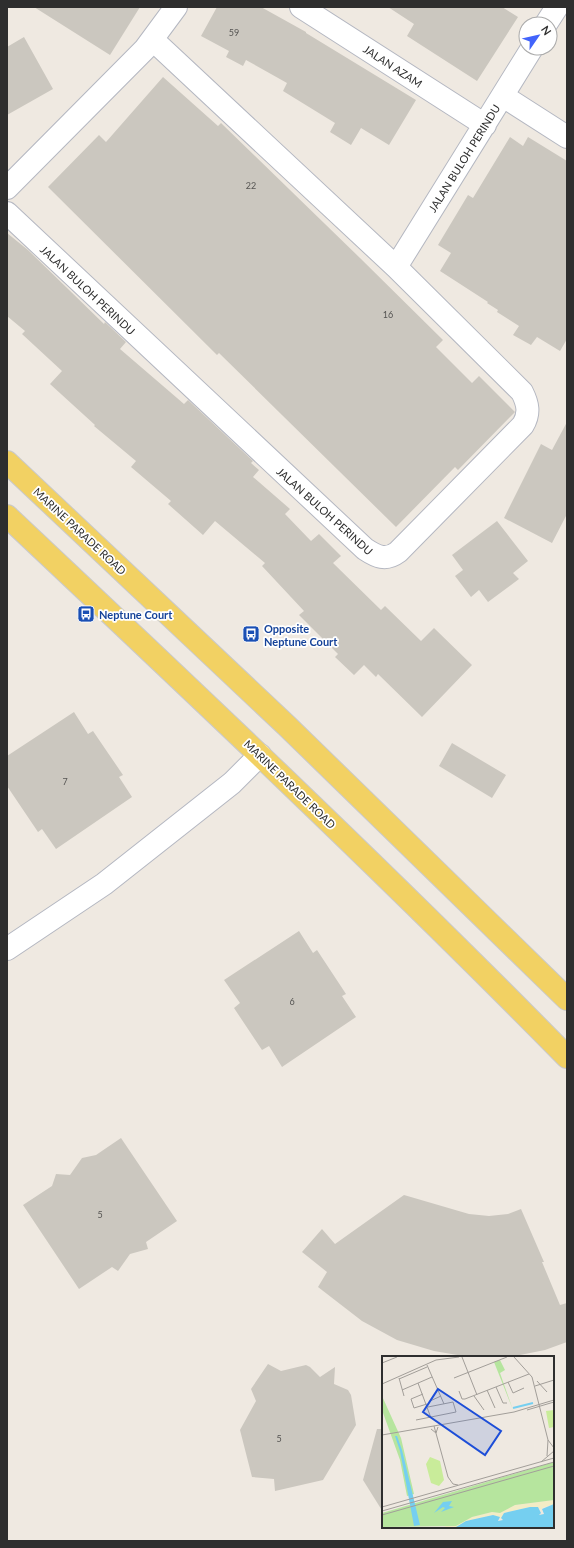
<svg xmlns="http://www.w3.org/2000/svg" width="574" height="1548" viewBox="0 0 574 1548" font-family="Lato,sans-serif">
  <rect width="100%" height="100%" fill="#efe9e1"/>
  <!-- building -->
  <path fill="#cbc7bf" d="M 34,7 L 140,7 L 110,55 Z
    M 217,7 L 261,7 L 306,32 L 306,33 L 416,100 L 389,145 L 361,128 L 351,145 L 330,132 L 335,123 L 283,91 L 287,83 L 246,60 L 243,66 L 226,57 L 229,51 L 201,36 Z
    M 388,7 L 502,7 L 518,17 L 477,81 L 407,36 L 414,24 Z
    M 24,37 L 53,89 L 7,115 L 7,47 Z
    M 163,77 L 218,126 L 221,123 L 360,258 L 443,340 L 436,347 L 472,383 L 479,376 L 515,412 L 458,470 L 455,467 L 396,527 L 219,353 L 217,355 L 48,187 L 99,135 L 106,142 Z
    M 510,137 L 523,146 L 528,137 L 567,161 L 567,339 L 560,351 L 537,337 L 531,345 L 513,335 L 519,326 L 497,312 L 498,310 L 487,303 L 488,302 L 440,271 L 451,253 L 438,245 L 468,195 L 473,198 Z
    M 7,233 L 28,250 L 104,324 L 105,322 L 126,342 L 120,349 L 184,404 L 188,400 L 253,461 L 251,463 L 259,470 L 253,477 L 290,509 L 285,514 L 311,541 L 319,534 L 341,556 L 333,563 L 381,610 L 385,606 L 421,641 L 434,628 L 472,665 L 422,717 L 378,674 L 376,677 L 364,665 L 354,675 L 335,657 L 338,654 L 299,615 L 304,611 L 262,566 L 265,563 L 215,521 L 203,535 L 168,504 L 171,501 L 131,467 L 136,461 L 94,426 L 95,425 L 50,384 L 62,371 L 22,334 L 25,331 L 7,316 Z
    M 567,422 L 567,514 L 552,543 L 504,518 L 541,444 L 552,450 Z
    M 497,521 L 528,561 L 513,573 L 519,579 L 488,602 L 479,590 L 471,597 L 455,576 L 463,570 L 452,555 Z
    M 74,712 L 88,734 L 93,731 L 123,775 L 119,777 L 132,797 L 56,849 L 42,829 L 38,832 L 7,786 L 7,756 Z
    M 452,743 L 506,775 L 492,798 L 439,766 Z
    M 299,931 L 313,953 L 317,950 L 346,994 L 342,996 L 356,1017 L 282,1067 L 269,1046 L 262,1050 L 234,1008 L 240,1003 L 224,980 Z
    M 121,1138 L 177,1221 L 146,1242 L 148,1249 L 130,1254 L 118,1271 L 112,1267 L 79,1289 L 23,1205 L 52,1186 L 56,1174 L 70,1175 L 82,1158 L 96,1155 Z
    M 404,1195 L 469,1214 L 489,1216 L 508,1214 L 521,1209 L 544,1262 L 542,1262 L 560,1305 L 567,1303 L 567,1342 L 545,1350 L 510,1357 L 469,1357 L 434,1351 L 397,1340 L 362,1321 L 318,1287 L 327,1272 L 302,1252 L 322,1229 L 335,1244 Z
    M 268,1364 L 281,1371 L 306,1365 L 310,1367 L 320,1377 L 335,1367 L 334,1384 L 348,1390 L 351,1395 L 356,1425 L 323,1480 L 275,1491 L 274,1479 L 252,1477 L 240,1430 L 256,1401 L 251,1389 Z
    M 377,1429 L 383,1429 L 383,1512 L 363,1480 Z"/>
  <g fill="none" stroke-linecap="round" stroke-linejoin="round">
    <!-- minor casing -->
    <g stroke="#b4b7c1" stroke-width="24">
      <path id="minor" d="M 301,7 L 485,125
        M 546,24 L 557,7
        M 503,96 L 567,137
        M 7,188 L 145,49 L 176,7
        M 7,213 L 365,549 C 377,557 386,561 398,552 L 523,425 C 530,413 528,404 522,392 L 396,267 L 153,40
        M 396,267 L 532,48
        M 7,949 L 104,884 L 232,783 L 260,755"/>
    </g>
    <!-- major casing -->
    <g stroke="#c9c9c9" stroke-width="24">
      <path id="major" d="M 7,462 L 287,726 L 567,999
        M 7,516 C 196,694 385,872 567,1057"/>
    </g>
    <!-- minor -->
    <use href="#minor" stroke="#fff" stroke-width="22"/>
    <!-- major -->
    <use href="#major" stroke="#f2d163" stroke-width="22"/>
  </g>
  <!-- icons -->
  <defs>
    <g id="bus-square" transform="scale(0.9)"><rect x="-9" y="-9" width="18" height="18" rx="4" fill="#1a4fb4" stroke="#fff"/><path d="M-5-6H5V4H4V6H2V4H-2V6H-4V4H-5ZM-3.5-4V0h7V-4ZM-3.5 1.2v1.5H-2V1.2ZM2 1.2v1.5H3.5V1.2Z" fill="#fff"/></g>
  </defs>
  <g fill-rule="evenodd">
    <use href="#bus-square" x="86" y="614"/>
    <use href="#bus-square" x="251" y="634"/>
  </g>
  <g text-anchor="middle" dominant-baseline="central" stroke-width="3.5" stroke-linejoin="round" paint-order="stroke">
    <!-- number labels -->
    <g font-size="9" fill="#555452">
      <text x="234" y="32">59</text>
      <text x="251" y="185">22</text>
      <text x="388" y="314">16</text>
      <text x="65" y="781">7</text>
      <text x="292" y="1001">6</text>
      <text x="100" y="1214">5</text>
      <text x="279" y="1438">5</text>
    </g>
    <!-- street labels -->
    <g font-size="11" fill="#2e2e2e" stroke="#fff">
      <text transform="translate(393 66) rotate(33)">JALAN AZAM</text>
      <text transform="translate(464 158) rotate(-58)">JALAN BULOH PERINDU</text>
      <text transform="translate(88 290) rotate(43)">JALAN BULOH PERINDU</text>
      <text transform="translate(325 511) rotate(42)">JALAN BULOH PERINDU</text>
      <text transform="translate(80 531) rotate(43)">MARINE PARADE ROAD</text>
      <text transform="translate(290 784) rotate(44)">MARINE PARADE ROAD</text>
    </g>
    <!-- transit labels -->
    <g font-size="11" font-weight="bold" fill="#164399" stroke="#fff" text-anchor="start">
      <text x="99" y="614">Neptune Court</text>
      <text x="264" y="628">Opposite<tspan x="264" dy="13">Neptune Court</tspan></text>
    </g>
  </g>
  <!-- overview -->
  <g transform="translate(382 1356)">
    <rect width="172" height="172" fill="#efe9e1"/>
    <path d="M 172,144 L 172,148 L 160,152 L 160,156 L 159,153 L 148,151 L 122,157 L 119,163 L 111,159 L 92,163 L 77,171 L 62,171 L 90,161 L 110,156 L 118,157 L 133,149 Z" fill="#f3ecc5"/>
    <path d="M 118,4 L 123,14 L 118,17 L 131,54 L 112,6 ZM 0,40 L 19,82 L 32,138 L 25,140 L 18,104 L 0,54 ZM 172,106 L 172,144 L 133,149 L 118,157 L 110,156 L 90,161 L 74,170 L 0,171 L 0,157 Z" fill="#b6e59e"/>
    <path d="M 172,54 L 172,71 L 167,72 L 164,55 ZM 48,101 L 58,105 L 62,124 L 57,130 L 49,127 L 44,108 Z" fill="#c9ec9a"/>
    <path d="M 13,80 L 15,80 L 20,94 L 38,169 L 32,170 L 18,95 ZM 61,146 L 70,145 L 67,150 L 72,151 L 59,156 L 63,152 L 61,151 L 52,157 ZM 172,148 L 172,171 L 74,171 L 84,165 L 111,159 L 118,161 L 116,165 L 121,164 L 119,162 L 122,157 L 148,151 L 156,151 L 159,157 L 157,159 L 162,158 L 160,153 Z" fill="#75cff0"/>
    <path fill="none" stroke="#75cff0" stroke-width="2" d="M 131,52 L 151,47"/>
    <path fill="none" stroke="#a29e99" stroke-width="1" d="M 80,1 L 95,39M 132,1 L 150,21 L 166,84 L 172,92M 0,7 L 15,1M 45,9 L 62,48M 17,22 L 22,40M 72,22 L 125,1M 17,23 L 45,11M 155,25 L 165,36M 126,26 L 131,37 L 142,32M 36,27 L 49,62M 0,28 L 54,4 L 77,1M 153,30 L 172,24M 114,31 L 121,47 L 125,47M 20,34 L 50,21M 105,34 L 113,52M 77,35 L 80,43 L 83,43 L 147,18M 41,38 L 29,43 L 32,52 L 45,48M 92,40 L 102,54M 48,45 L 59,40M 145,54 L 172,46M 34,64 L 74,56 L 71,46 L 46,51M 52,70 L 66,121M 49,73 L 54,77 L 56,71M 0,79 L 132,56 L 172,44M 165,100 L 166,84M 159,106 L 172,95M 66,121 L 71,128 L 76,129M 0,151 L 172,102M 0,155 L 172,106M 0,159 L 172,110"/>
    <path fill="#1d4ed8" fill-opacity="0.15" stroke="#1d4ed8" stroke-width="2" d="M 56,33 L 119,75 L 103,99 L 41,56 Z"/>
    <rect width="172" height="172" fill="none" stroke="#2e2e2e" stroke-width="2"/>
  </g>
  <!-- border -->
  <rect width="574" height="1548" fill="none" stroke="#2e2e2e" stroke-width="16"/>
  <!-- north arrow -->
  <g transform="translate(538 36) rotate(56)"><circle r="19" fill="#ffffff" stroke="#ababab"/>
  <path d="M0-3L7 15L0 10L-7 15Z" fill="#4264fb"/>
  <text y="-6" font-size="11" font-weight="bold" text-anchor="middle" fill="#2e2e2e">N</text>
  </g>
</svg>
